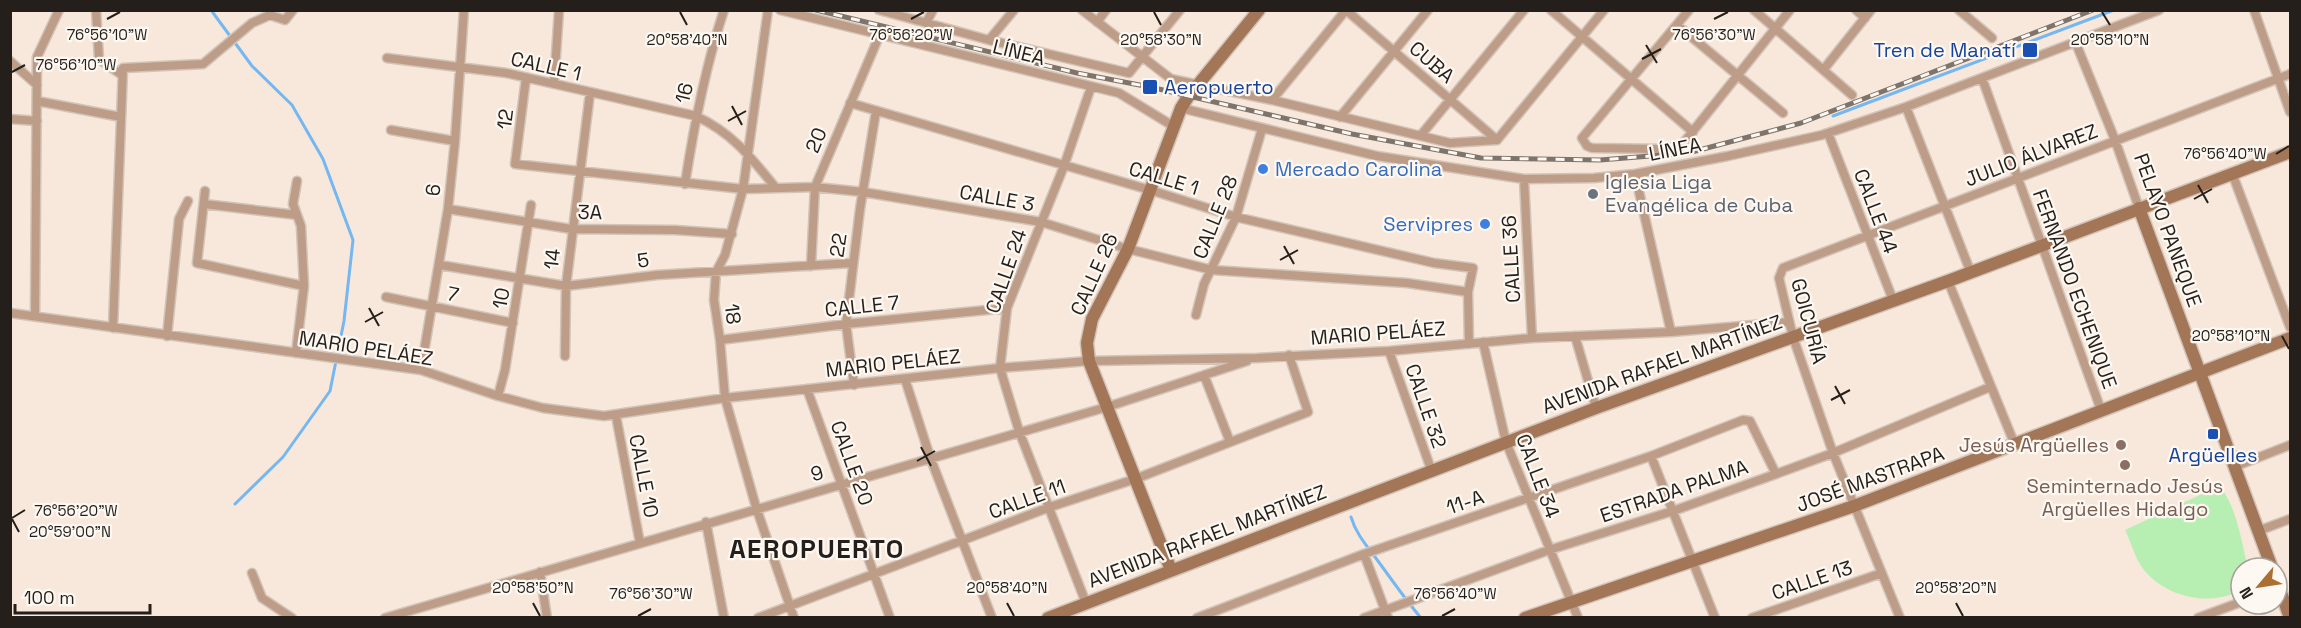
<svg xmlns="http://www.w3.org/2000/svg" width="2301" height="628" viewBox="0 0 2301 628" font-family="'Space Grotesk',sans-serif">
  <rect width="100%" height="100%" fill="#f8e8db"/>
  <!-- grass -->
  <path fill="#b7efb3" d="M 2219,486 C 2236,503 2242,544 2248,568 L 2241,568 L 2241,590 C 2207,609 2157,595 2138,561 C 2133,551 2130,540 2125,530 Z"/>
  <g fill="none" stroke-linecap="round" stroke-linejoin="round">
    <!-- stream -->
    <path stroke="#75b7f1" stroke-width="3" d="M 211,10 L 252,66 L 292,105 L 323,159 L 353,240 L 344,321 L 330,391 L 283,457 L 235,504
      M 1833,116 L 2114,10
      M 1351,517 C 1356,534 1367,546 1378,561 C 1392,580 1405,599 1421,618"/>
    <!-- street casing -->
    <g stroke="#d2c4b8" stroke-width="11">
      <path id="street" d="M 96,10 L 99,59 L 122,75
        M 768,10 L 743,189 L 725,255 L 716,272 L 714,300 L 720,340 L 725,398 L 756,507 L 794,618
        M 780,10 L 1119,93 L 1173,126
        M 879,10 L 989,40 L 1129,73 L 1180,10
        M 1082,10 L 1171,79 L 1272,100 L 1450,143 L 1497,140
        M 1346,10 L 1497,140
        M 1551,10 L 1693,132
        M 1689,10 L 1582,138 L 1587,146 L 1592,148 L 1661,149 L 1681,146 L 1790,10
        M 1754,10 L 1852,95
        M 1856,10 L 1865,18
        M 1959,10 L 1992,38
        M 2254,10 L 2290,112
        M 1097,22 L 1106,10
        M 926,23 L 933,10
        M 1677,25 L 1783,113
        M 989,40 L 1014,10
        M 2075,41 L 2115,140 L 2139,208
        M 387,58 L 506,73 L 696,116 C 732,133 750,156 775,187
        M 10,61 L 37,85
        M 1824,69 L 1871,10
        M 526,78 L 515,164 L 743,189 L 815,187 L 863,192 L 1041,222 L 1128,249 L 1212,270 L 1407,283 L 1468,292
        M 1982,78 L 2101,410
        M 554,84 L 559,10
        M 1272,100 L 1346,10
        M 37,101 L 121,117
        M 850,103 L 1150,190 L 1236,217 L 1434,263 L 1473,268 L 1468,292 L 1469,344
        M 1906,107 L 1971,273
        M 1181,108 L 1377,156 L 1524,179 L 1594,178 L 1635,174 L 1728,156 L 1822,135 L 1906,107 L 2159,10
        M 1340,117 L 1428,10
        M 10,119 L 37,121
        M 391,130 L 455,141
        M 1828,133 L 1893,300
        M 1421,135 L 1524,10
        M 1497,140 L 1604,10
        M 2232,173 L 2290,327
        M 1635,174 L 1671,332
        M 1524,179 L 1532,338
        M 685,184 C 694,125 705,68 724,10
        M 205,191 L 197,263 L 304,286
        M 204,204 L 297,215
        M 448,209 L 571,229 L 675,230 L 732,234
        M 440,265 L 566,286 L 657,275 L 852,263
        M 811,266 L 815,187 L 880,34
        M 1948,281 L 2015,445
        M 386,297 L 513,323
        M 10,313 L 421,370 L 498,396 L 543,408 L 604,416 L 725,398 L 1000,368 L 1089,361 L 1257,358 L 1389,351 L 1532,338 L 1671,332 L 1789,322
        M 1196,315 L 1204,284 L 1236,217 L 1262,129
        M 35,316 L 37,57 L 59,10
        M 113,328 L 123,68 L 203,64 L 252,23 L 270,15 L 285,20 L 293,10
        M 167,336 L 179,219 L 188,201
        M 1575,336 L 1596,408
        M 720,340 L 846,324 L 1007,308
        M 1483,342 L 1506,442 L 1578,618
        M 1389,351 L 1432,472
        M 296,353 L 304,286 L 301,226 L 293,204 L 297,181
        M 565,356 L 566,286 L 590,93
        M 421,370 L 448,209 L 455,141 L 464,10
        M 1204,375 L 1230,442
        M 905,379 L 930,457 L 992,618
        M 854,385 L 846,324 L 860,209 L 876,111
        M 807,389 L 890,618
        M 498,396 L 505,370 L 531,205
        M 616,416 L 640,543
        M 1651,456 L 1715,618
        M 2234,467 L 2290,445
        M 706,522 L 724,618
        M 2258,531 L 2290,519
        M 1364,554 L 1388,618
        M 540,572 L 547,618
        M 252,573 L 262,598 L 292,618
        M 1086,603 L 1019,431 L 1000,368 L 1007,308 L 1064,166 L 1091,87
        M 385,618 L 1107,407 L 1247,361
        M 758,618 L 1050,507 L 1135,479 L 1308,412 L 1289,355
        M 1197,618 L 1364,554 L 1651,456 L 1743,420 L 1750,421 L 1776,474
        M 1364,618 L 1549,550 L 1673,511 L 1776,474 L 1833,453 L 1990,387
        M 1752,618 L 1882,573
        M 1900,618 L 1833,453 L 1793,337 L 1779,278 L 1783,268 L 2290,74
        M 2198,618 L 2241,602"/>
    </g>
    <!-- secondary casing -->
    <g stroke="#d2c4b8" stroke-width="15">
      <path id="secondary" d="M 2139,208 L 2272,568
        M 1171,570 L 1089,361 L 1087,343 L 1092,319 L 1128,249 L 1181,108 L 1188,97 L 1259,10
        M 2277,581 L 2290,618
        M 1048,618 L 1596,408 L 1948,281 L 2290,152
        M 1525,618 L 1854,506 L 2290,338"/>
    </g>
    <!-- street -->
    <use href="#street" stroke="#bd9d88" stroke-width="8"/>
    <!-- secondary -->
    <use href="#secondary" stroke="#a47658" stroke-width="12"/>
    <!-- rail casing -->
    <g stroke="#7e746c" stroke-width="5">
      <path id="rail" d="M 816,10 L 1077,73 L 1150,87 L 1352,134 L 1481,158 L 1600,160 L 1688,153 L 1801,123 L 2093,10"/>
    </g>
    <!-- rail -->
    <use href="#rail" stroke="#fef8f2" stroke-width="3" stroke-dasharray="9" stroke-linecap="butt"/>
  </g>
  <!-- ticks -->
  <path fill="none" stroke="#241f1a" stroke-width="2" d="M 680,12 L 687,25M 1154,12 L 1161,25M 2102,12 L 2110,25M 107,19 L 120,12M 911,19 L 924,12M 1714,19 L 1728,12M 1646,45 L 1657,63M 1642,59 L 1661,49M 12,72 L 25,65M 732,106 L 742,125M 728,121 L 746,111M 2276,154 L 2289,146M 2198,185 L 2208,203M 2194,199 L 2212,189M 1284,246 L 1294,264M 1280,260 L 1298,250M 369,308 L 379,326M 365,322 L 383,312M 2282,336 L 2289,349M 1835,386 L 1845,404M 1831,400 L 1850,390M 921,447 L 931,466M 917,461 L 935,451M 12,518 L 25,510M 12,519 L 19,532M 533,603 L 540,616M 1007,603 L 1014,616M 1956,603 L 1963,616M 638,616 L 651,609M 1442,616 L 1455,609"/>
  <!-- markers -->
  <g fill="#1a4fb4" stroke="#fef8f2" stroke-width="2">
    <rect x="2022" y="42" width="16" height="16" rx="3"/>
    <rect x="1142" y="79" width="16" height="16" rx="3"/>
    <rect x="2207" y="428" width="12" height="12" rx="3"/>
  </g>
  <g fill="#3f7fe0" stroke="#fef8f2" stroke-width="2">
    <circle cx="1263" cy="169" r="6"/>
    <circle cx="1485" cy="224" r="6"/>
  </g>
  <circle fill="#6b7280" stroke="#fef8f2" stroke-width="2" cx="1593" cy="194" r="6"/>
  <g fill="#8d6e63" stroke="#fef8f2" stroke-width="2">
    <circle cx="2121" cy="445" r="6"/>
    <circle cx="2125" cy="465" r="6"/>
  </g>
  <g text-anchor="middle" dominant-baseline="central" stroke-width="4.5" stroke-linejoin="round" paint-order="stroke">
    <!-- transit labels -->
    <g font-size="20" fill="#164399" stroke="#fef8f2" text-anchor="end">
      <text x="2016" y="50">Tren de Manatí</text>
      <text x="1164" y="87" text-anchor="start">Aeropuerto</text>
      <text x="2213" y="455" text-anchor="middle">Argüelles</text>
    </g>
    <!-- street labels -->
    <g font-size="20" fill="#241f1a" stroke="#fef8f2">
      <text transform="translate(1019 52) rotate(14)">LÍNEA</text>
      <text transform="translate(1432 62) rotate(41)">CUBA</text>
      <text transform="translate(546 66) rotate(13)">CALLE 1</text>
      <text transform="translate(684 93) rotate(-77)">16</text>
      <text transform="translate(505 119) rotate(-83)">12</text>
      <text transform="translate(816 140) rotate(-67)">20</text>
      <text transform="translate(1675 149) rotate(-11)">LÍNEA</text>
      <text transform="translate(2031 155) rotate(-21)">JULIO ÁLVAREZ</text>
      <text transform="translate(1164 178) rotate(17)">CALLE 1</text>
      <text transform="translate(433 190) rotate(-84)">6</text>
      <text transform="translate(997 198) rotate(10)">CALLE 3</text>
      <text transform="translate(1876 211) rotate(69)">CALLE 44</text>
      <text transform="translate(590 212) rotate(1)">3A</text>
      <text transform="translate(1215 217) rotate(-68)">CALLE 28</text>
      <text transform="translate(2168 230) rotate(70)">PELAYO PANEQUE</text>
      <text transform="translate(838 245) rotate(-82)">22</text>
      <text transform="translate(552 259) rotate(-84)">14</text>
      <text transform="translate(1511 259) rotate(-93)">CALLE 36</text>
      <text transform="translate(643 260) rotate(-7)">5</text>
      <text transform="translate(1006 271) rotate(-71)">CALLE 24</text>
      <text transform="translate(1094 274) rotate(-66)">CALLE 26</text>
      <text transform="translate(2075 289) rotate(70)">FERNANDO ECHENIQUE</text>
      <text transform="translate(453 294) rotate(12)">7</text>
      <text transform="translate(501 298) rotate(-80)">10</text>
      <text transform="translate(862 306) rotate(-6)">CALLE 7</text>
      <text transform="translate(733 314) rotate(83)">18</text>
      <text transform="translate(1809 321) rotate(75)">GOICURÍA</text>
      <text transform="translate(1378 333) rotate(-4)">MARIO PELÁEZ</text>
      <text transform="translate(366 348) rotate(9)">MARIO PELÁEZ</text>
      <text transform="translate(893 363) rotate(-6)">MARIO PELÁEZ</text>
      <text transform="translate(1662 364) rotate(-20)">AVENIDA RAFAEL MARTÍNEZ</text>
      <text transform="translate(1426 406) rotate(71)">CALLE 32</text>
      <text transform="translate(852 463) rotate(70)">CALLE 20</text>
      <text transform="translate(817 473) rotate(-16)">9</text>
      <text transform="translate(644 476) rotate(79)">CALLE 10</text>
      <text transform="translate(1538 476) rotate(69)">CALLE 34</text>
      <text transform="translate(1870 479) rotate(-20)">JOSÉ MASTRAPA</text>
      <text transform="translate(1674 491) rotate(-19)">ESTRADA PALMA</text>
      <text transform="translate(1027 499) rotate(-20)">CALLE 11</text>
      <text transform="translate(1465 502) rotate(-19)">11-A</text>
      <text transform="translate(1207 536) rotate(-21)">AVENIDA RAFAEL MARTÍNEZ</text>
      <text transform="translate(1812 580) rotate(-19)">CALLE 13</text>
    </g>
    <!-- shop labels -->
    <g font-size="20" fill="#366cbe" stroke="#fef8f2" text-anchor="start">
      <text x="1275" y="169">Mercado Carolina</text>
      <text x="1473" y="224" text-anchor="end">Servipres</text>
    </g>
    <!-- worship labels -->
    <g font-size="20" fill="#5b616d" stroke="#fef8f2" text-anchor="start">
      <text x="1605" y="182">Iglesia Liga<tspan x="1605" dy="23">Evangélica de Cuba</tspan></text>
    </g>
    <!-- education labels -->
    <g font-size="20" fill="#785e54" stroke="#fef8f2" text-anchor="end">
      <text x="2109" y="445">Jesús Argüelles</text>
      <text x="2125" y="486" text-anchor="middle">Seminternado Jesús<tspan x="2125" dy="23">Argüelles Hidalgo</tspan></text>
    </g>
    <!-- district labels -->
    <g font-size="26" font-weight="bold" letter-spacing="1.5" fill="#241f1a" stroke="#fef8f2">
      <text x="817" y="549">AEROPUERTO</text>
    </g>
  </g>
  <g font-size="15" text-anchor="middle" fill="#241f1a" stroke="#fef8f2" stroke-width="4.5" stroke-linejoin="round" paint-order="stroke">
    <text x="107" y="40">76°56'10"W</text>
    <text x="911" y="40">76°56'20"W</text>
    <text x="1714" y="40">76°56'30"W</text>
    <text x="687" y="45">20°58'40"N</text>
    <text x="1161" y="45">20°58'30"N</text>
    <text x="2110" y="45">20°58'10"N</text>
    <text x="76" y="70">76°56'10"W</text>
    <text x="2225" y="159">76°56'40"W</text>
    <text x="2231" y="341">20°58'10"N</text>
    <text x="76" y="516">76°56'20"W</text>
    <text x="70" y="537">20°59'00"N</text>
    <text x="533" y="593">20°58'50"N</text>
    <text x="1007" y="593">20°58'40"N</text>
    <text x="1956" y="593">20°58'20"N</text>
    <text x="651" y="599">76°56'30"W</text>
    <text x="1455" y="599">76°56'40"W</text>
  </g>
  <!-- border -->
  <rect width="2301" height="628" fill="none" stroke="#241f1a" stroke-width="24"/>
  <!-- north arrow -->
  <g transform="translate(2259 586) rotate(241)"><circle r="28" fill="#fef8f2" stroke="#a7a19c" stroke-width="1.5"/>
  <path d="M0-4.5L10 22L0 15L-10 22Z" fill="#ac6f33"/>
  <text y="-9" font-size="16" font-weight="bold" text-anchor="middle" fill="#241f1a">N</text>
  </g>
  <!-- scale -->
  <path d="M15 604v9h135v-9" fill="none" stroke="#241f1a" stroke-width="3"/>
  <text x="24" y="604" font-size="18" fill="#241f1a" stroke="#fef8f2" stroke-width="4.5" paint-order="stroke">100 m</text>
</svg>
